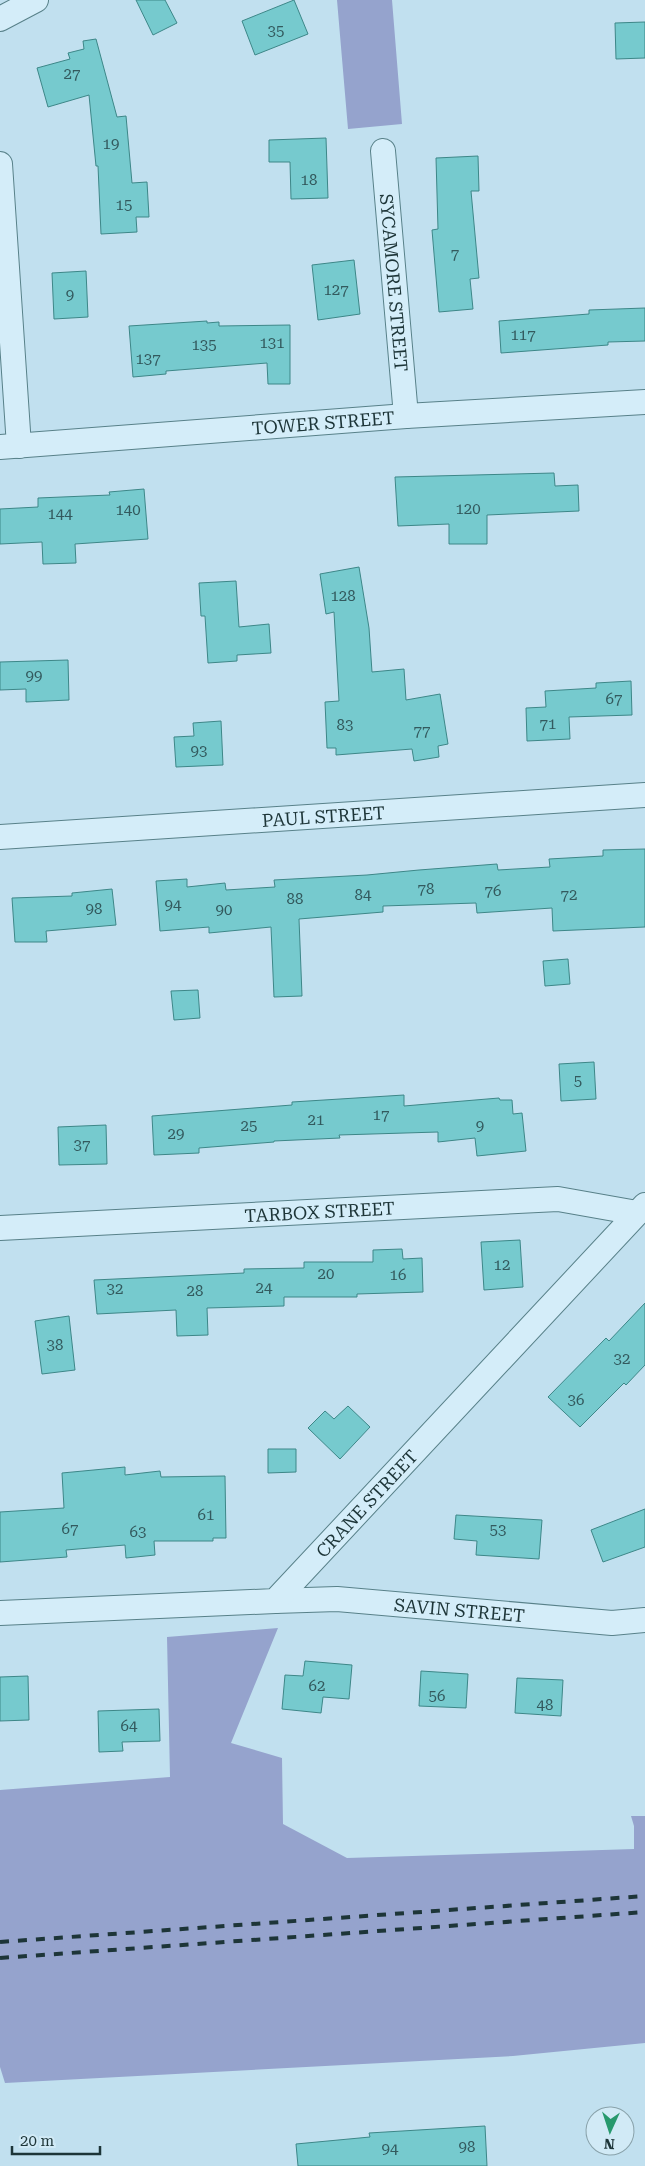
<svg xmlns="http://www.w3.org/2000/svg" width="645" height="2166" viewBox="0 0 645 2166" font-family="'Roboto Serif',serif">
  <rect width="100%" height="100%" fill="#c1e0ef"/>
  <!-- green -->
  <path fill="#95a3cd" d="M 337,0 L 392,0 L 402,124 L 348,129 Z
    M 278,1628 L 231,1743 L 282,1758 L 283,1824 L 347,1858 L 634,1849 L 634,1826 L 631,1816 L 645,1816 L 645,2043 L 513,2056 L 5,2083 L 0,2067 L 0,1790 L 170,1777 L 167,1637 Z"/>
  <!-- building -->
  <path fill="#76cace" stroke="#3d8788" d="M 136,0 L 165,0 L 177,23 L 153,35 Z
    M 294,0 L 308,34 L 255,55 L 242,21 Z
    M 645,22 L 645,58 L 616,59 L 615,23 Z
    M 96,39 L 117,117 L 126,116 L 132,183 L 147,182 L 149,217 L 136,217 L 137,232 L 101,234 L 98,166 L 96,166 L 89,95 L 48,107 L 37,68 L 70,59 L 68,53 L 84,49 L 83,41 Z
    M 326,138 L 328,198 L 291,199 L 290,162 L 269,162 L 269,140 Z
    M 478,156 L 479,191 L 471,191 L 479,278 L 470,279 L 473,309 L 439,312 L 432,230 L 438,229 L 436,158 Z
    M 354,260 L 360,314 L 318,320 L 312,265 Z
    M 86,271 L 88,317 L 54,319 L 52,273 Z
    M 645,308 L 645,341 L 608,342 L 608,345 L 501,353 L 499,321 L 589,314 L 589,310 Z
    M 207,321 L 207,323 L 219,322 L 219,326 L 290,325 L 290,384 L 268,384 L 267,363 L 166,371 L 166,374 L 133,377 L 129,326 Z
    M 554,473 L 555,486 L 578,485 L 579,511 L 487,515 L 487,544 L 449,544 L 449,524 L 398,526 L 395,477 Z
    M 144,489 L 148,539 L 75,544 L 76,563 L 43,564 L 42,542 L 0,544 L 0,509 L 38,507 L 38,498 L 110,495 L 109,492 Z
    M 359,567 L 369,628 L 372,672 L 404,669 L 406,700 L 440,694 L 448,744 L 438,746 L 439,757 L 414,761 L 412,749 L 336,755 L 336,748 L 327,748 L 325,702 L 339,701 L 334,612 L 326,614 L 320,574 Z
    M 236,581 L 239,627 L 269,624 L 271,653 L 237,655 L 237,661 L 208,663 L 205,616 L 201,616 L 199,583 Z
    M 68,660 L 69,700 L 26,702 L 26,689 L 0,690 L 0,662 Z
    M 631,681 L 632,715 L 569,717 L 570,739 L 527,741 L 526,708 L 546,707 L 545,691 L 596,688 L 596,683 Z
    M 221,721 L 223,765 L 176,767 L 174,737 L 194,736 L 193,723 Z
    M 645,849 L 645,927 L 553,931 L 552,908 L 477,913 L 476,903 L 383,906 L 383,912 L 299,919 L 302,996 L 274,997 L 271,927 L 209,933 L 209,927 L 160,931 L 156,881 L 187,879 L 187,887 L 225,883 L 226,890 L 275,887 L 274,880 L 367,875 L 419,870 L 497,864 L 498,870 L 550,867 L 549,859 L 603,856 L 603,850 Z
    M 112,889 L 116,925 L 46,931 L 47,942 L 15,942 L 12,898 L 72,896 L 72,893 Z
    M 568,959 L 570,984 L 545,986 L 543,961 Z
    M 198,990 L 200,1018 L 174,1020 L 171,991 Z
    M 594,1062 L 596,1099 L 561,1101 L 559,1064 Z
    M 404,1095 L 404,1106 L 499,1098 L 500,1100 L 512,1100 L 513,1114 L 522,1113 L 526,1151 L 477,1156 L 475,1138 L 438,1142 L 438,1132 L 339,1135 L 340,1138 L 274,1141 L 274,1142 L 199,1148 L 199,1153 L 154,1155 L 152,1116 L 292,1105 L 292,1102 Z
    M 106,1125 L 107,1164 L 59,1165 L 58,1127 Z
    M 520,1240 L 523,1287 L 484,1290 L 481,1242 Z
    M 402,1249 L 403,1259 L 422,1258 L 423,1292 L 357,1294 L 357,1297 L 284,1297 L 284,1306 L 207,1308 L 208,1335 L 177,1336 L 176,1310 L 97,1314 L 94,1280 L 244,1273 L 244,1269 L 304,1268 L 304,1262 L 373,1262 L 373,1250 Z
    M 645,1303 L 645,1365 L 626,1385 L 624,1383 L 580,1427 L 548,1397 L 606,1338 L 609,1341 Z
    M 69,1316 L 75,1370 L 42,1374 L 35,1321 Z
    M 348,1406 L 370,1427 L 340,1459 L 308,1428 L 325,1411 L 334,1419 Z
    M 268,1449 L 296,1449 L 296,1472 L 268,1473 Z
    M 125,1467 L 125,1475 L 160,1471 L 161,1477 L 225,1476 L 226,1538 L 213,1538 L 213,1541 L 154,1541 L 155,1555 L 126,1558 L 125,1545 L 66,1550 L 67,1557 L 0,1562 L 0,1512 L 64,1508 L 62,1473 Z
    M 645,1509 L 645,1547 L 603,1562 L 591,1530 Z
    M 456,1515 L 542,1520 L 539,1559 L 476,1555 L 477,1541 L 454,1539 Z
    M 305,1661 L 352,1665 L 349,1699 L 323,1697 L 321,1713 L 282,1709 L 285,1675 L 303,1676 Z
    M 421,1671 L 468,1674 L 466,1708 L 419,1706 Z
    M 28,1676 L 29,1720 L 0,1721 L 0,1677 Z
    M 517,1678 L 563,1680 L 561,1716 L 515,1713 Z
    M 159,1709 L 160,1741 L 122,1742 L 123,1751 L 99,1752 L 98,1711 Z
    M 485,2126 L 487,2166 L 298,2166 L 296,2144 L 370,2137 L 369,2133 Z"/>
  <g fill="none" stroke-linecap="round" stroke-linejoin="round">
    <!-- street casing -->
    <g stroke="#588189" stroke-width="26">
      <g id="street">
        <path d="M 0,19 L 36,0"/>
        <path id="s1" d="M 383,151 L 406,416"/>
        <path d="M 0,164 L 19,446"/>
        <path id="s2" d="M 0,447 L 406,416 L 645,402"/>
        <path id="s3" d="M 0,837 L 645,795"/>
        <path id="s4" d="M 0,1228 L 558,1199 L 637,1213"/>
        <path id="s5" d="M 275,1601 L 337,1599 L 612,1623 L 645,1620"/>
        <path id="s6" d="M 0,1613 L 275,1601 L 645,1205"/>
      </g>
    </g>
    <!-- street -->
    <use href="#street" stroke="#d4edf9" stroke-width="24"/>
    <!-- rail -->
    <path stroke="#1d3538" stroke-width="4" stroke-dasharray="9 9" stroke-linecap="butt" d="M 0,1942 L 645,1896
      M 0,1958 L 645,1912"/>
  </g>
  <g text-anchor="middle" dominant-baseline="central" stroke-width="4" stroke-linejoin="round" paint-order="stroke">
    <!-- number labels -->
    <g font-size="15" fill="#335a5e">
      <text x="276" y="31">35</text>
      <text x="72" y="74">27</text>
      <text x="111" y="144">19</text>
      <text x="309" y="180">18</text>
      <text x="124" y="205">15</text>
      <text x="455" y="254">7</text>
      <text x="336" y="290">127</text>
      <text x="70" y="295">9</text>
      <text x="523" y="335">117</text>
      <text x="272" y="343">131</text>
      <text x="204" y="345">135</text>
      <text x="148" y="359">137</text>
      <text x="468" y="509">120</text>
      <text x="128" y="510">140</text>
      <text x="60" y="514">144</text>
      <text x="343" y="596">128</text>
      <text x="34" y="676">99</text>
      <text x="614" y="699">67</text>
      <text x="548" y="724">71</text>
      <text x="345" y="725">83</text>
      <text x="422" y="731">77</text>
      <text x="199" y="751">93</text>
      <text x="426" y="889">78</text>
      <text x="493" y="891">76</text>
      <text x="363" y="895">84</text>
      <text x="569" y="895">72</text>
      <text x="295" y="899">88</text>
      <text x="173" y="905">94</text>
      <text x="94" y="909">98</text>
      <text x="224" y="910">90</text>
      <text x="578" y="1081">5</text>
      <text x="381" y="1115">17</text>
      <text x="316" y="1120">21</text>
      <text x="249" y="1126">25</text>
      <text x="480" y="1126">9</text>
      <text x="176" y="1134">29</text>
      <text x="82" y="1145">37</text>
      <text x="502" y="1265">12</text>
      <text x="326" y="1274">20</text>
      <text x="398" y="1275">16</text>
      <text x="264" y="1288">24</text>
      <text x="115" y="1289">32</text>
      <text x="195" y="1291">28</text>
      <text x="55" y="1345">38</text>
      <text x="622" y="1359">32</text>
      <text x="576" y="1400">36</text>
      <text x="206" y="1515">61</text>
      <text x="70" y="1529">67</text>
      <text x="498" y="1530">53</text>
      <text x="138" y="1532">63</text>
      <text x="317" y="1686">62</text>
      <text x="437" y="1696">56</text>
      <text x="545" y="1705">48</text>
      <text x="129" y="1726">64</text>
      <text x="467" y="2147">98</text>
      <text x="390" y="2149">94</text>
    </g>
    <!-- street labels -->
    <g font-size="18" fill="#1d3538" stroke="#d1eaf6">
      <text stroke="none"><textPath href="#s1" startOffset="132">SYCAMORE STREET</textPath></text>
      <text stroke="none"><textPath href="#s2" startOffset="324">TOWER STREET</textPath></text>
      <text stroke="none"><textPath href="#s3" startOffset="324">PAUL STREET</textPath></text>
      <text stroke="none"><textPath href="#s4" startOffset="320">TARBOX STREET</textPath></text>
      <text stroke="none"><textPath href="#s6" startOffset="409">CRANE STREET</textPath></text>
      <text stroke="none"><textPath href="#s5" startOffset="185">SAVIN STREET</textPath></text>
    </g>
  </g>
  <!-- north arrow -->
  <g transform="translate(610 2131) rotate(183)"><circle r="24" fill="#d1eaf6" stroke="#89a2aa"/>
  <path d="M0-4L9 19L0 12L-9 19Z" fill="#27996d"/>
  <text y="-8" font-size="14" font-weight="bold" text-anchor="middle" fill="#1d3538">N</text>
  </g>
  <!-- scale -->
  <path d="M12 2146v8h88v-8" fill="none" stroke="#1d3538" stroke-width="2.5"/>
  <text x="20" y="2146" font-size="15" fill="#1d3538" stroke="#d1eaf6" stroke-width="4" paint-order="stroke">20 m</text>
</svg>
